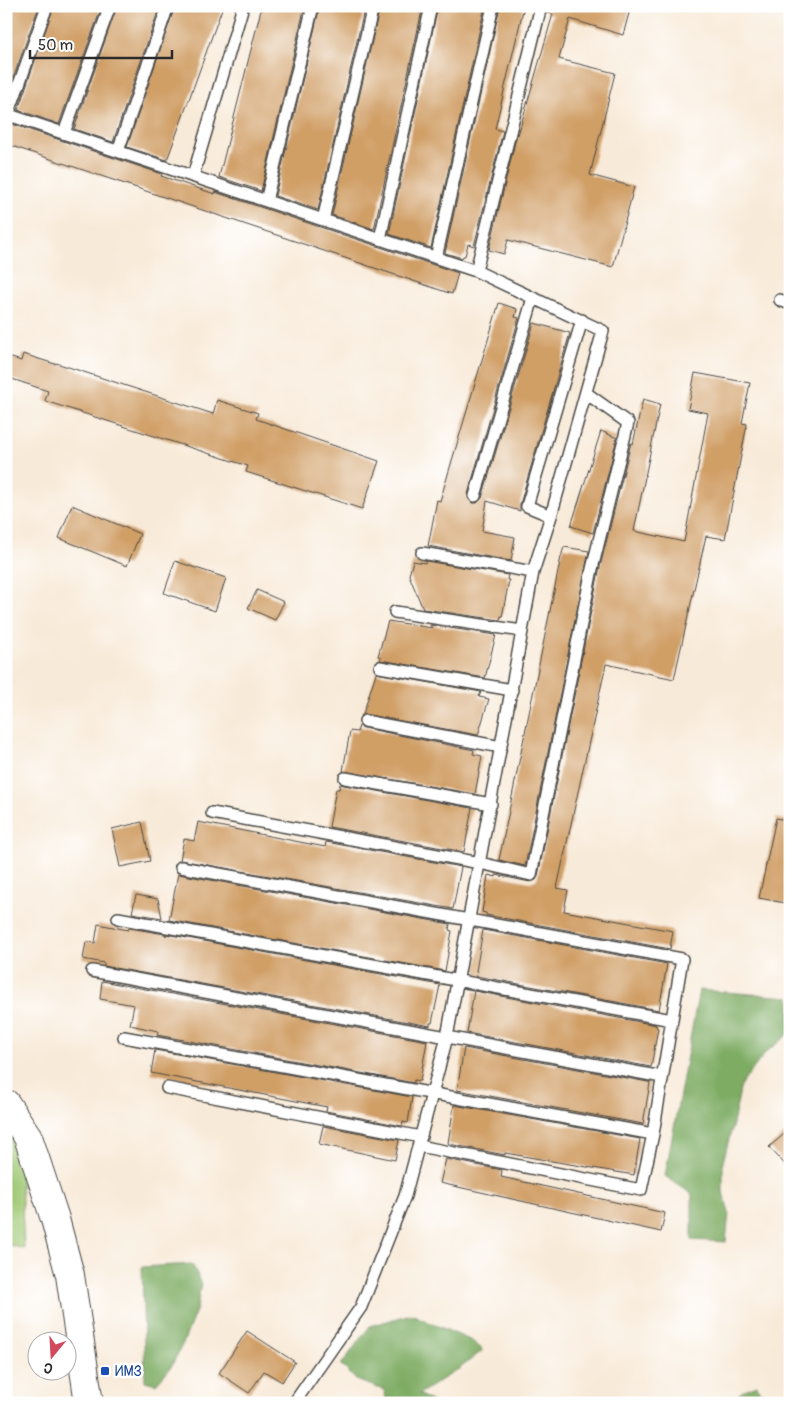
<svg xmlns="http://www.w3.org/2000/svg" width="796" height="1409" viewBox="0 0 796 1409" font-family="Pangolin,sans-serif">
  <rect width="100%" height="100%" fill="#fff"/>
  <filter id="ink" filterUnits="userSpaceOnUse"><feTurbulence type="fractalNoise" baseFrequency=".02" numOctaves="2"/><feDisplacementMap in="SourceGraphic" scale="10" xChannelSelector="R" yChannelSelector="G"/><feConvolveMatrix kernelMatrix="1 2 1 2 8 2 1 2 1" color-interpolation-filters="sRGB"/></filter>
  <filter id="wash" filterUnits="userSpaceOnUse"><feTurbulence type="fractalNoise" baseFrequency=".0096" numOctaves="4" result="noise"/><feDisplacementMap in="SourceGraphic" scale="20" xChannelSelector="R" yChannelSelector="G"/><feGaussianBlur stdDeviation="1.12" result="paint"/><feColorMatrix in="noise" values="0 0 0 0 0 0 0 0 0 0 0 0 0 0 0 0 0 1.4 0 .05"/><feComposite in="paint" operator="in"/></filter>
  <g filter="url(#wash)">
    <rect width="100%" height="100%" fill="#f8ead8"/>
    <!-- green -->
    <path fill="#9ec772" stroke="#64794e" d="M 6,1119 L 19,1135 L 24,1249 L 6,1244 Z"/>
    <!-- forest -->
    <path fill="#7eac64" stroke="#546c48" d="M 699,990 L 790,997 L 790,1033 L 765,1053 L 741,1085 L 733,1124 L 723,1162 L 723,1192 L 729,1213 L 726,1242 L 692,1240 L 692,1194 L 665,1176 Z
      M 192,1264 L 201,1282 L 197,1308 L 184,1341 L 171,1367 L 156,1384 L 145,1381 L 142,1267 Z
      M 411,1314 L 472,1341 L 483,1350 L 459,1369 L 419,1394 L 434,1403 L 387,1403 L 384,1390 L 356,1380 L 341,1365 L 370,1326 Z
      M 757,1385 L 769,1403 L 731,1403 L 742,1391 Z"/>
    <g id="blocks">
      <!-- building -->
      <path fill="#d09f66" d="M 6,6 L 39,6 L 6,98 Z
        M 54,6 L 102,6 L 59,124 L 18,110 Z
        M 117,6 L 160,6 L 113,142 L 74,129 Z
        M 175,6 L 223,6 L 167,160 L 127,147 Z
        M 262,6 L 305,6 L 261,191 L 219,177 Z
        M 320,6 L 365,6 L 318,210 L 275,196 Z
        M 380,6 L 423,6 L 374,229 L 332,215 Z
        M 438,6 L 485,6 L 431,248 L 389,234 Z
        M 500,6 L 524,6 L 495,129 L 503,131 L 474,246 L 468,244 L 465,256 L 463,256 L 462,258 L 445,253 Z
        M 548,6 L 631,6 L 623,35 L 570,19 L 559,59 L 615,73 L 590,175 L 634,187 L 613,267 L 508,240 L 504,254 L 489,250 L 517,134 L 518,135 L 553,14 L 547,13 Z
        M 6,122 L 162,174 L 161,176 L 215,194 L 215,192 L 458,273 L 452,294 L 6,144 Z
        M 499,303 L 517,309 L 515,317 L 519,318 L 468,494 L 468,498 L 472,503 L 477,503 L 482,498 L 534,323 L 570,333 L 520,504 L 520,511 L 487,501 L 482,531 L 515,537 L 511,561 L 428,546 L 437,500 L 440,501 Z
        M 23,354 L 55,364 L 56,363 L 213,414 L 217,400 L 258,413 L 256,419 L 379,461 L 362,509 L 246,472 L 248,466 L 45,401 L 48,391 L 6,377 L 6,356 L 21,361 Z
        M 695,373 L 750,383 L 742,423 L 747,424 L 725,539 L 706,536 L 674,679 L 606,664 L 557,888 L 568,890 L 564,911 L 673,931 L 670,949 L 486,915 L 486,913 L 482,912 L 488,875 L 496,877 L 496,875 L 530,882 L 536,880 L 538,876 L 599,571 L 631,443 L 633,444 L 643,399 L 660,404 L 634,531 L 684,542 L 708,413 L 688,409 Z
        M 601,431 L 617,438 L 593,533 L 571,526 Z
        M 72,505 L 140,534 L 127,566 L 59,538 Z
        M 564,547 L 589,551 L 525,866 L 499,860 L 561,557 Z
        M 175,561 L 226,578 L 215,611 L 164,593 Z
        M 413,561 L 425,563 L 426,561 L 508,575 L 507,580 L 509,580 L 502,617 L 501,616 L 500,620 L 423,609 L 409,575 Z
        M 257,590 L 284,602 L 275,620 L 248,608 Z
        M 388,621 L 432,628 L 430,625 L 496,635 L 485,678 L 380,660 L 381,657 L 378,656 Z
        M 376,673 L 481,692 L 479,697 L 489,699 L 478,735 L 363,714 Z
        M 359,726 L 364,728 L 474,750 L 473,754 L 482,756 L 475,794 L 343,771 L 350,731 L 357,732 Z
        M 340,784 L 344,785 L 472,808 L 464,852 L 329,827 L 336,789 L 339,789 Z
        M 776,818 L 790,821 L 790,904 L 759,898 Z
        M 142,822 L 150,861 L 120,867 L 112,829 Z
        M 198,822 L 325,847 L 326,842 L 461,867 L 453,909 L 180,860 L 184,839 L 194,841 Z
        M 178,874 L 450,924 L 449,930 L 452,931 L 445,971 L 169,920 Z
        M 136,895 L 158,899 L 162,918 L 132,913 Z
        M 98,924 L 128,930 L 129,928 L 165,934 L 166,936 L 166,934 L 440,985 L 432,1023 L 430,1023 L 430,1026 L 104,966 L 104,963 L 83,959 L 86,942 L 95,943 Z
        M 483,930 L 667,964 L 659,1010 L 476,976 L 477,971 L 476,971 Z
        M 102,981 L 427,1041 L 420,1081 L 414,1080 L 414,1083 L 157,1035 L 158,1031 L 130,1025 L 134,1005 L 100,999 Z
        M 474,991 L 656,1025 L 656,1027 L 658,1028 L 651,1067 L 467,1033 Z
        M 464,1048 L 648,1082 L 650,1083 L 643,1124 L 457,1090 Z
        M 155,1050 L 412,1097 L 408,1123 L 403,1122 L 402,1126 L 326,1111 L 327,1107 L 151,1073 Z
        M 454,1105 L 640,1139 L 634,1175 L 505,1153 L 505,1155 L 449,1144 L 448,1143 Z
        M 323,1126 L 399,1140 L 395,1160 L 319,1144 Z
        M 790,1129 L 790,1170 L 769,1147 Z
        M 446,1159 L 502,1170 L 501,1177 L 665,1213 L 661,1232 L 440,1183 Z
        M 247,1331 L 295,1362 L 282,1382 L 264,1371 L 249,1393 L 219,1373 Z"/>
    </g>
  </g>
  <g filter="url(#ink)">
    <use href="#blocks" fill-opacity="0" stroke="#4a4845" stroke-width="1"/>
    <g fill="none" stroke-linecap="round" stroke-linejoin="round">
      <!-- lane casing -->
      <g stroke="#4a4845" stroke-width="14">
        <path id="lane" d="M 6,114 L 476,271 L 603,331 L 551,516 L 533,572 L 447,1037 L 405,1196 L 361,1307 L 294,1403
          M 8,115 L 47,6
          M 64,133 L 110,6
          M 118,151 L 168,6
          M 193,176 L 243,6
          M 266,201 L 313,6
          M 323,220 L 373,6
          M 380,239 L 431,6
          M 436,258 L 493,6
          M 476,271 L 541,6
          M 780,300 L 790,304
          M 475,496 L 533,298
          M 551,516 L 527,506 L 582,320
          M 422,553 L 533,572
          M 395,612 L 522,631
          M 380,667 L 512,690
          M 365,721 L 501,747
          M 345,778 L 491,804
          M 212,813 L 480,863 L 531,875 L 592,569 L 628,423 L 586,393
          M 181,867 L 682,959 L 653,1134
          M 118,918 L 672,1020
          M 92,971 L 662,1077
          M 124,1037 L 653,1134 L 641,1190 L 419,1146
          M 167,1088 L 421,1137"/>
      </g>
      <!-- secondary casing -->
      <g stroke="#4a4845" stroke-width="30">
        <path id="secondary" d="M 6,1104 L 28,1137 L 55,1219 L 70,1275 L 89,1403"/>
      </g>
      <!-- lane -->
      <use href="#lane" stroke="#fff" stroke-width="11"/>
      <!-- secondary -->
      <use href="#secondary" stroke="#fff" stroke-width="28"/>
    </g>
  </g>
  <!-- markers -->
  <rect fill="#1a4fb4" stroke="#fff" stroke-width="2" x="100" y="1366" width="10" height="10" rx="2.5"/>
  <g text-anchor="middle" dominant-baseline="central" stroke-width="5" stroke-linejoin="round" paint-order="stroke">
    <!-- transit labels -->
    <g font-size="14" fill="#164399" stroke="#fff" text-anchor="start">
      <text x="115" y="1371">ИМЗ</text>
    </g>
  </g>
  <!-- margin -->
  <rect width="796" height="1409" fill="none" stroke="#fff" stroke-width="25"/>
  <!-- north arrow -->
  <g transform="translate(52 1356) rotate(198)"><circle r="24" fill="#ffffff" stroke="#aaaaaa"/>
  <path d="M0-4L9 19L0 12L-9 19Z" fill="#d1495b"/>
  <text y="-8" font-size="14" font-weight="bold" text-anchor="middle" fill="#2b2b2b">С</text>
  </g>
  <!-- scale -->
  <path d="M30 50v8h142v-8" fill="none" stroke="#2b2b2b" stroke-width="2.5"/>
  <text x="38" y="50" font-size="15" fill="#2b2b2b" stroke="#ffffff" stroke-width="4" paint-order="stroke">50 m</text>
</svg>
